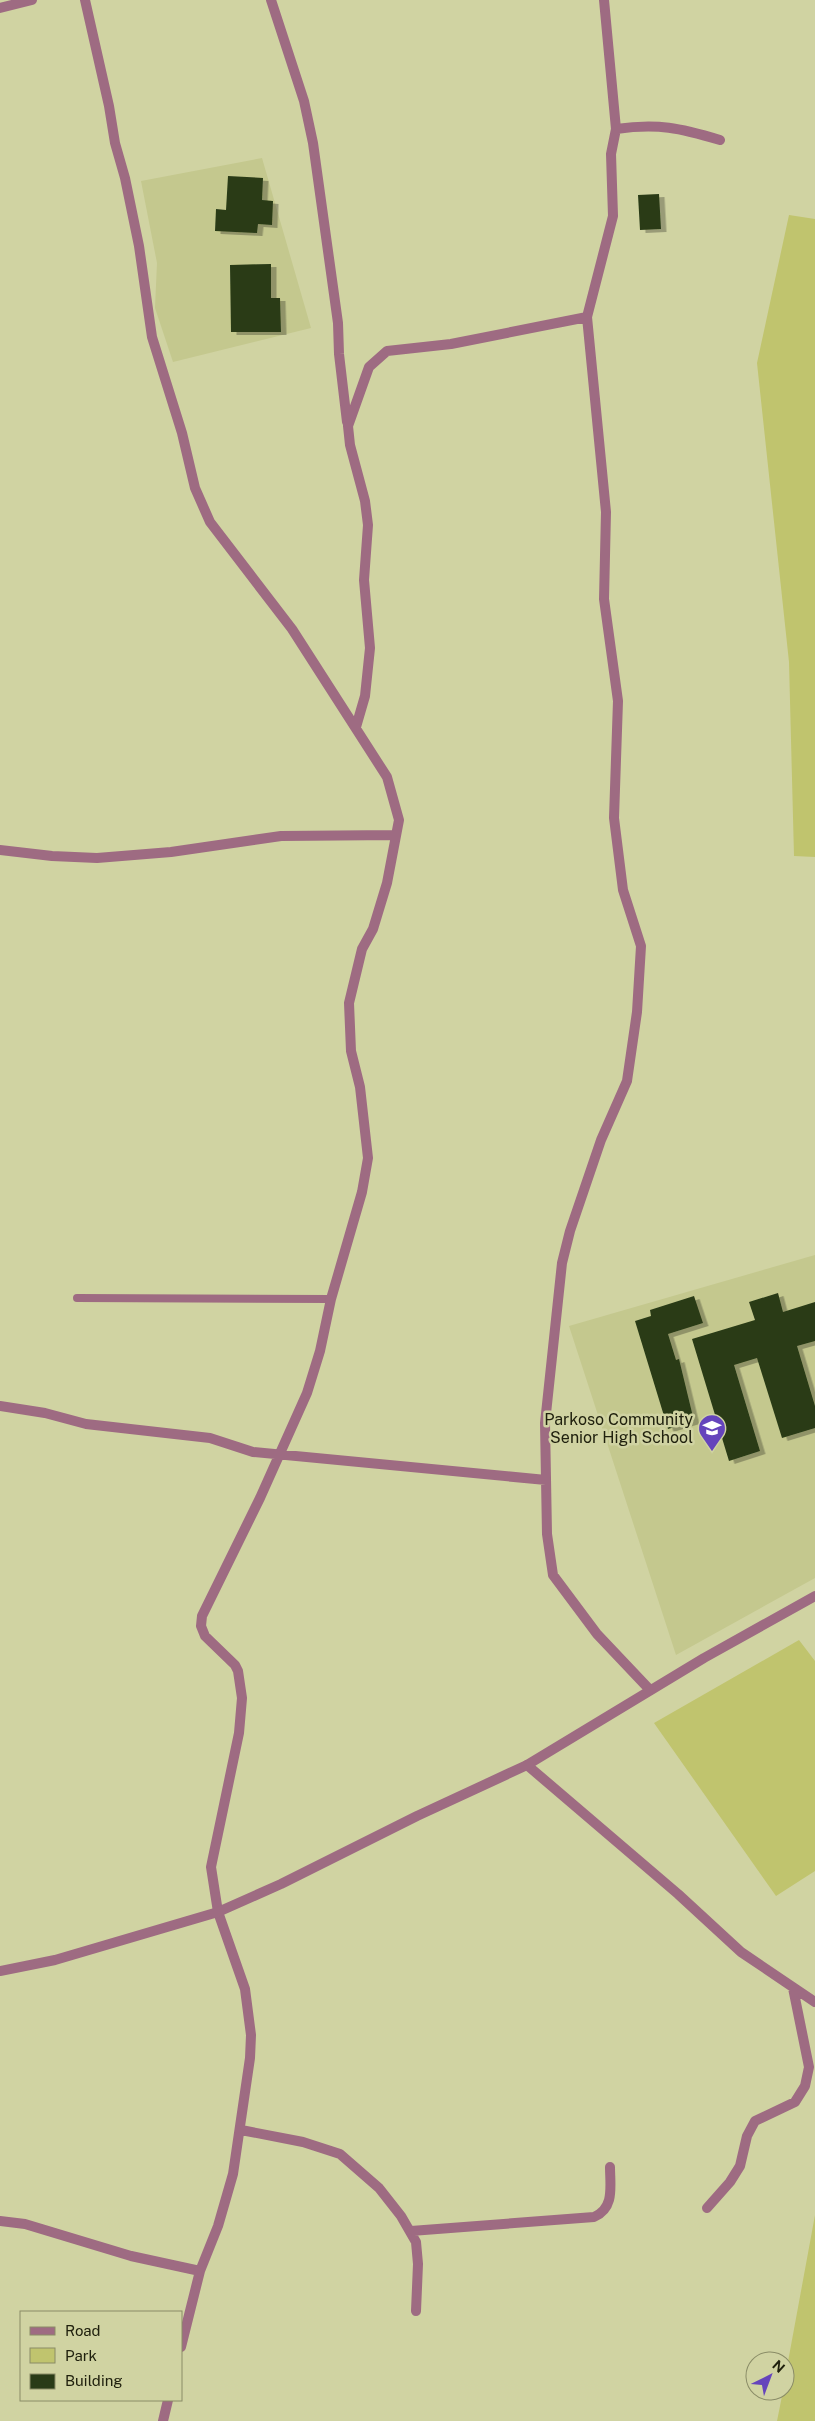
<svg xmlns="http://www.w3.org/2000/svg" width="815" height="2421" viewBox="0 0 815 2421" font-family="'Public Sans',sans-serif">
  <defs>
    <filter id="shadow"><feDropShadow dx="5.5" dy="3" stdDeviation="0" flood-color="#0004"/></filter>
  </defs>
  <rect width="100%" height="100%" fill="#d0d3a2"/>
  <!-- built -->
  <path fill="#c4c88e" d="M 262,158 L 311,328 L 173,362 L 155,308 L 157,263 L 141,181 Z
    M 815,1255 L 815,1578 L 676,1655 L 569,1326 Z"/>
  <!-- green -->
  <path fill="#c0c46e" d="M 789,215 L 815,219 L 815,857 L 794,856 L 789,662 L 757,363 Z
    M 799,1640 L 815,1661 L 815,1871 L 776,1896 L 654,1723 Z
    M 815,2215 L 815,2421 L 777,2421 L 783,2391 L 785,2391 L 785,2378 Z"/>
  <!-- building -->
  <path fill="#293b17" filter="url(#shadow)" d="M 228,176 L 263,178 L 262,200 L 273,201 L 272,225 L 258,224 L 257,233 L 215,231 L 216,209 L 226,210 Z
    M 659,194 L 661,229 L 640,230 L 638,195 Z
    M 271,264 L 271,298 L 280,298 L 281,332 L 231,332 L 230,265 Z
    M 778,1293 L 783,1312 L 815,1302 L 815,1341 L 797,1346 L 815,1406 L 815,1428 L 782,1438 L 757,1358 L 734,1365 L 760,1451 L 729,1461 L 692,1339 L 755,1320 L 749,1302 Z
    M 694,1296 L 703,1323 L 668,1334 L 676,1360 L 679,1359 L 694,1421 L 668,1429 L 635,1321 L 651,1316 L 650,1310 Z"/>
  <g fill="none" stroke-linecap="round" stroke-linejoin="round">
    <!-- service -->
    <path stroke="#9e6b82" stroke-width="8" d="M 77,1298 L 331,1299"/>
    <!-- minor -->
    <path stroke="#9e6b82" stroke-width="10" d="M 85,0 L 109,106 L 115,143 L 125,178 L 139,246 L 152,337 L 182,433 L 195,488 L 210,522 L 292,629 L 387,777 L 399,820 L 387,883 L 373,929 L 362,949 L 349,1003 L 351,1051 L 360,1087 L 368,1158 L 362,1192 L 331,1299 L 320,1351 L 307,1393 L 260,1498 L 202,1616 L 201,1626 L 205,1636 L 235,1665 L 238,1671 L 242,1698 L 239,1733 L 211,1867 L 218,1912 L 245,1989 L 251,2035 L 250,2058 L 233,2174 L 218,2226 L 200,2271 L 181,2347
      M 271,0 L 304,101 L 313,143 L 338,323 L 339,354 L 347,422
      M 0,8 L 32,0
      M 616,129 C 658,123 680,128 720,140
      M 587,317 L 613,216 L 611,154 L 616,129 L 604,0
      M 356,727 L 365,696 L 370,648 L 364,580 L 368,525 L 365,501 L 350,445 L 348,426 L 369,367 L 387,351 L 451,344 L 587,317 L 606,512 L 604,599 L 618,701 L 614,818 L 623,890 L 641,946 L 637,1012 L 627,1081 L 601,1140 L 570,1231 L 562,1263 L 545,1423 L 547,1534 L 553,1575 L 597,1634 L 650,1690
      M 0,850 L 52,856 L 97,858 L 171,852 L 281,836 L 396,835
      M 0,1406 L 45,1413 L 86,1424 L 210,1438 L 253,1452 L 546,1480
      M 527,1765 L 678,1894 L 741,1952 L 815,2002
      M 241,2130 L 303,2142 L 340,2154 L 379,2188 L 401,2216 L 416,2242 L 418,2264 L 416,2311
      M 707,2208 L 730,2182 L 740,2166 L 747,2136 L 755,2121 L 795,2102 L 805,2086 L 809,2067 L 793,1988
      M 0,2221 L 25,2224 L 131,2256 L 200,2271
      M 411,2231 L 594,2217 C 615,2208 610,2186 610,2167
      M 163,2421 L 168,2400"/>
    <!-- tertiary -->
    <path stroke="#9e6b82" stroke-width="10" d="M 0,1971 L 55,1960 L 218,1912 L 281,1884 L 417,1816 L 527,1765 L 704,1658 L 815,1596"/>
  </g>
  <!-- icons -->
  <defs>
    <g id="school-pin" transform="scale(1.4375)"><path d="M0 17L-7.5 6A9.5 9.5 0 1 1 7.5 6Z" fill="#6544bc" stroke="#d0d3a2"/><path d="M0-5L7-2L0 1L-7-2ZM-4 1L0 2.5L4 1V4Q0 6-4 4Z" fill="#fff"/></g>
  </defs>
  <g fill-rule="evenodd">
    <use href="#school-pin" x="712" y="1428"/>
  </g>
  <g text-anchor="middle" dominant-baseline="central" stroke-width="5" stroke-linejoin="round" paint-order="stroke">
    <!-- poi labels -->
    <g font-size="16" fill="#20210e" stroke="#d0d3a2" text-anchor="end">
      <text x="693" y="1419">Parkoso Community<tspan x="693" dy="18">Senior High School</tspan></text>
    </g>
  </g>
  <!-- legend -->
  <rect x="20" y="2311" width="162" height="90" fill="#d0d3a2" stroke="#8a8c67"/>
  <rect x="30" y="2327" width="25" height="8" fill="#9e6b82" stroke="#8a8c67"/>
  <text x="65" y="2336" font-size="15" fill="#20210e">Road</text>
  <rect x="30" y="2348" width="25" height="15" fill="#c0c46e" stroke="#8a8c67"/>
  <text x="65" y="2361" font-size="15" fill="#20210e">Park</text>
  <rect x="30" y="2374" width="25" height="15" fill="#293b17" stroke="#8a8c67"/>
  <text x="65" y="2386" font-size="15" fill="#20210e">Building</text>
  <!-- north arrow -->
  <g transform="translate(770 2376) rotate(42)"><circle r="24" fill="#d0d3a2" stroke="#8a8c67"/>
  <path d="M0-4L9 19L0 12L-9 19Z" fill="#6544bc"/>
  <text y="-8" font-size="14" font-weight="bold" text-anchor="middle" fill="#20210e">N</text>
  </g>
</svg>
